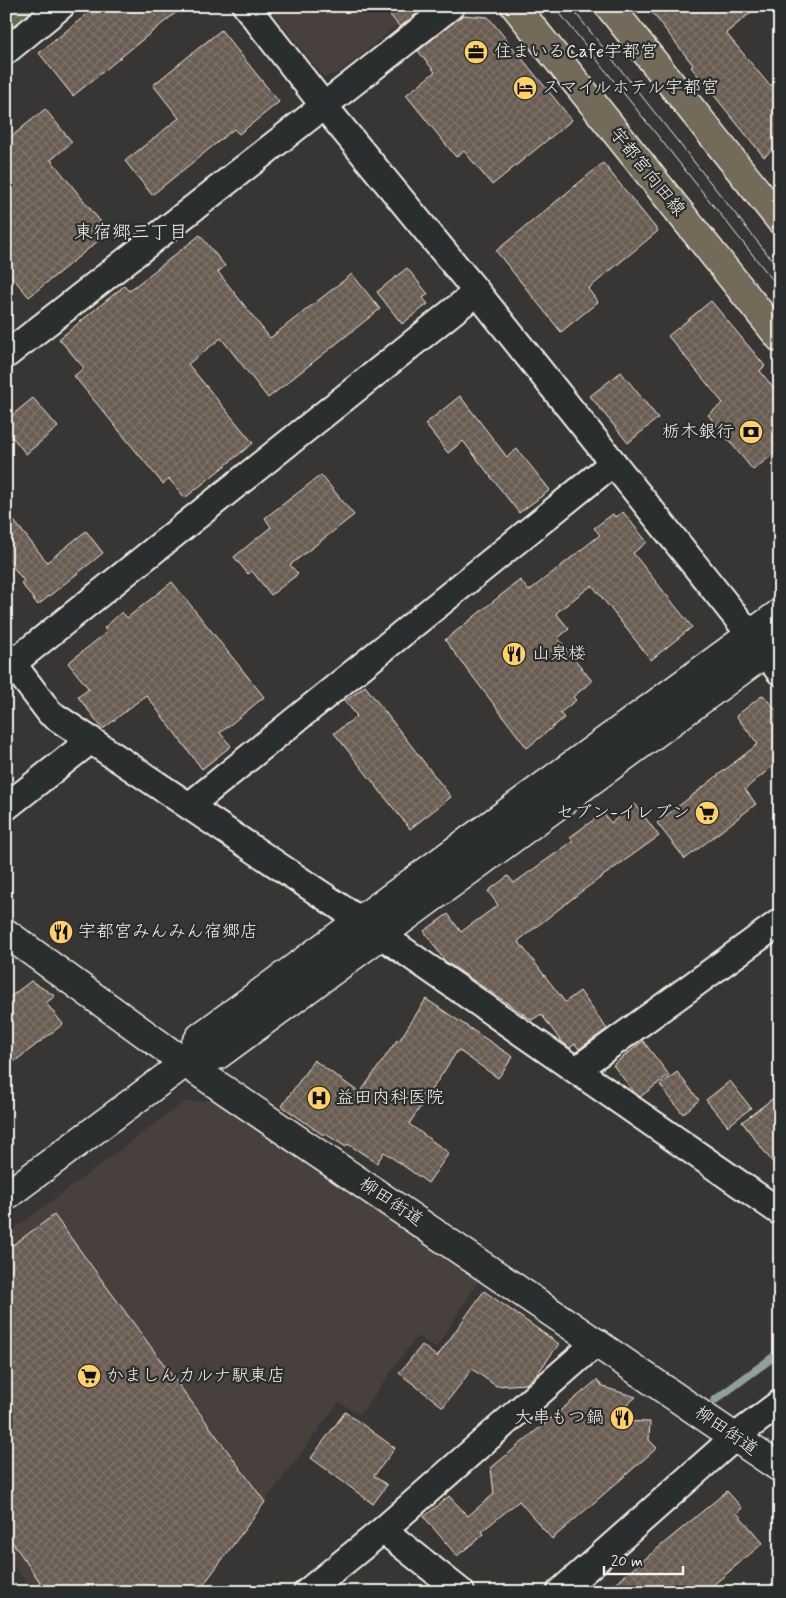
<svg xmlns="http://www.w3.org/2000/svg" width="786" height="1598" viewBox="0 0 786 1598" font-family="Mynerve,'Klee One',sans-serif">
  <defs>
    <pattern id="forest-crowns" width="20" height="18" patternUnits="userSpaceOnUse" patternTransform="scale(1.25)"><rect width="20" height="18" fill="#61694f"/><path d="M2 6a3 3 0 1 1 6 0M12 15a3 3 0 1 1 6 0" fill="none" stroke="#787f68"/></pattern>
    <pattern id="building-cross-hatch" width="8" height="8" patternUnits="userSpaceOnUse" patternTransform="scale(1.25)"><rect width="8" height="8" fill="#695b51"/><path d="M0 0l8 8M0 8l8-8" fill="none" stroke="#7f736a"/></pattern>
  </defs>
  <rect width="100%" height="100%" fill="#373635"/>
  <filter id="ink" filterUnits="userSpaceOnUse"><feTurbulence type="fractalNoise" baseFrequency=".02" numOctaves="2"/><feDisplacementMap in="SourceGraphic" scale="10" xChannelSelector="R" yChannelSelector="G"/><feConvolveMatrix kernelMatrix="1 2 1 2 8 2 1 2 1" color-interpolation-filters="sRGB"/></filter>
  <g filter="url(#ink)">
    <!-- built -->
    <path fill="#46413d" d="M 267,6 L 421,6 L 339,73 L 324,77 Z
      M 212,1100 L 479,1280 L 436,1348 L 417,1336 L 360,1415 L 339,1402 L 198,1592 L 133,1592 L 82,1554 L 30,1588 L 6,1554 L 6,1235 L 184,1102 Z"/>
    <!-- forest -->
    <path fill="url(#forest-crowns)" stroke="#aaad9c" d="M 6,6 L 43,6 L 6,37 Z"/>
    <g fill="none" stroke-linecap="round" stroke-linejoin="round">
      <!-- stream -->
      <path stroke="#8fa09f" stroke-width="8" d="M 715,1400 L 780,1352"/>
    </g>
    <!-- building -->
    <path fill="url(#building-cross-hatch)" stroke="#f4f1e8" d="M 97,6 L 184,6 L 73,96 L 39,53 Z
      M 647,6 L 759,6 L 726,33 L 770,86 L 780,78 L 780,144 L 764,157 L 691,67 L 693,65 Z
      M 386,10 L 419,12 L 400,27 Z
      M 462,15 L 488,17 L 572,120 L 492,185 L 464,151 L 456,157 L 406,95 L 435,72 L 418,51 Z
      M 221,30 L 279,102 L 239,134 L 234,129 L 152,195 L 125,161 L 179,118 L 153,85 Z
      M 45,109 L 72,142 L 51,160 L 109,232 L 29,297 L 6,270 L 6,141 Z
      M 603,163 L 658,231 L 588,289 L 598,302 L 561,332 L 496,251 Z
      M 200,235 L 225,266 L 218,272 L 270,338 L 352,274 L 380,309 L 268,398 L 221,338 L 188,364 L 253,443 L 185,498 L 169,479 L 163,484 L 74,376 L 84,368 L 59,339 L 124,286 L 129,291 Z
      M 407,268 L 428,294 L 423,298 L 428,304 L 402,324 L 377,292 Z
      M 711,301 L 765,366 L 760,371 L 780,396 L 780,449 L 753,470 L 708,415 L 723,403 L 668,336 Z
      M 621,372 L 658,418 L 628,443 L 590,396 Z
      M 460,396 L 507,457 L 517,449 L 550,490 L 519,513 L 463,441 L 448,453 L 425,424 Z
      M 33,398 L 58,427 L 26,454 L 6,429 L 6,420 Z
      M 321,475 L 354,515 L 290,565 L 298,574 L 271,595 L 252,571 L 248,574 L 234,557 L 271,527 L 265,518 Z
      M 6,511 L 47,562 L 86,531 L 103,553 L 38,605 L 21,583 L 24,581 L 6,558 Z
      M 623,512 L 647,542 L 633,553 L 692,627 L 651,660 L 592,585 L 556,613 L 569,629 L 558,638 L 592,681 L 573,697 L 576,700 L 560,713 L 564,718 L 527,748 L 445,640 L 520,580 L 529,591 L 600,535 L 594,528 L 613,514 L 615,517 Z
      M 172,582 L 264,697 L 220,733 L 231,746 L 202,769 L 146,695 L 103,729 L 78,697 L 89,689 L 68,663 L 107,632 L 104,628 L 122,612 L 127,618 Z
      M 365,686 L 451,797 L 410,829 L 334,733 L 357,716 L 345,701 Z
      M 763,695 L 780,715 L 780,773 L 774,765 L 745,789 L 756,804 L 685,859 L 657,823 L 758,744 L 736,716 Z
      M 635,804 L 659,836 L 582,891 L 518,941 L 565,1002 L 580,991 L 607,1029 L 579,1049 L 575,1044 L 570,1048 L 561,1041 L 541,1014 L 532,1020 L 445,961 L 424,931 L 448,914 L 461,932 L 498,905 L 488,891 L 508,876 L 514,883 L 573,841 L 570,837 L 603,813 L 611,823 Z
      M 31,981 L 55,996 L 46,1003 L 63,1024 L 6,1068 L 6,1000 Z
      M 426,999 L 513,1057 L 498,1078 L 458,1050 L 409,1124 L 449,1153 L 428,1183 L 384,1152 L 377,1163 L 348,1144 L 346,1147 L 324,1133 L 323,1135 L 282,1106 L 314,1060 L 360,1093 L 397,1040 L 399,1041 Z
      M 643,1041 L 669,1075 L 640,1097 L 634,1092 L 613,1065 Z
      M 677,1072 L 699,1100 L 683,1114 L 660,1085 Z
      M 730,1081 L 751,1108 L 728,1126 L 706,1100 Z
      M 780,1093 L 780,1172 L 742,1122 Z
      M 54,1215 L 265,1502 L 198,1592 L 47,1592 L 6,1533 L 6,1250 Z
      M 484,1291 L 559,1344 L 537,1374 L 526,1384 L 496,1386 L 472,1369 L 443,1407 L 399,1373 L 422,1345 L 437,1357 Z
      M 597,1380 L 603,1387 L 636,1397 L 609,1421 L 650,1422 L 649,1440 L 657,1448 L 552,1539 L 519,1501 L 482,1531 L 484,1534 L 457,1556 L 424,1517 L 449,1496 L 468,1516 L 494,1494 L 491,1468 Z
      M 345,1412 L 395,1448 L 374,1476 L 387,1485 L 373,1504 L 311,1458 Z
      M 727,1491 L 742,1508 L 737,1513 L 763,1543 L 705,1592 L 605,1592 Z"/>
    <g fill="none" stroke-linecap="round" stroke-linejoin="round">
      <!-- minor casing -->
      <g stroke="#f4f1e8" stroke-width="30">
        <path id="minor" d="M 246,6 L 324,106 L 477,292 L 780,672
          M 6,51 L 61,6
          M 6,355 L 451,6
          M 6,655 L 50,713 L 361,921 L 780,1212
          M 13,663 L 477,292
          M 189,806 L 613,463
          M 6,807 L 91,740
          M 576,1070 L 780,922
          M 383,1530 L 461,1592
          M 307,1592 L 383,1530 L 597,1342
          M 560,1592 L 735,1437 L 780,1403"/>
      </g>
      <!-- tertiary casing -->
      <g stroke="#f4f1e8" stroke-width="31">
        <path id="tertiary" d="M 6,933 L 185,1063 L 780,1468
          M 185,1063 L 218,1055 L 780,642
          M 6,1196 L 185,1063 L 200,1037 L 780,613"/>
      </g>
      <!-- primary casing -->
      <g stroke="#f4f1e8" stroke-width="31">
        <path id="primary" d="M 515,6 L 780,338
          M 609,6 L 780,220"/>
      </g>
      <!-- minor -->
      <use href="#minor" stroke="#2a2d2e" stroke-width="26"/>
      <!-- tertiary -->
      <use href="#tertiary" stroke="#2a2d2e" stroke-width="28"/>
      <!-- primary -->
      <use href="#primary" stroke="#736b5a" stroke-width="28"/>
      <!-- tram -->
      <path stroke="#f4f1e8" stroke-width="1" d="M 554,6 L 780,289
        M 570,6 L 780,270"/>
    </g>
  </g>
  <!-- icons -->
  <defs>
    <g id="office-disc" transform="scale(1.25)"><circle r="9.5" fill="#ffd166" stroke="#2a2d2e"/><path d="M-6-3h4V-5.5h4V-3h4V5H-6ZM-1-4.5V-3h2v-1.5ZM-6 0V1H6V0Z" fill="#111"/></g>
    <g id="hotel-disc" transform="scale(1.25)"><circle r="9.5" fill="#ffd166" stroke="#2a2d2e"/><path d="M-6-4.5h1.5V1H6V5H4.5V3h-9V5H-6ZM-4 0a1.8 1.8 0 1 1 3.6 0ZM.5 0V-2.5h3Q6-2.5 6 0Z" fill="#111"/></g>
    <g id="bank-disc" transform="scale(1.25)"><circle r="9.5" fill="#ffd166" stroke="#2a2d2e"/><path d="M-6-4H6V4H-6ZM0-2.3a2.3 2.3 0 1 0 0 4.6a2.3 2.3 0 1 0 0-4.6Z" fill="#111"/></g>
    <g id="restaurant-disc" transform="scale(1.25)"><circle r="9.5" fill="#ffd166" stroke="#2a2d2e"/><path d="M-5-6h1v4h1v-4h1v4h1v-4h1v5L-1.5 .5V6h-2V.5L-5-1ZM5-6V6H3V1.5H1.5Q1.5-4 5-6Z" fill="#111"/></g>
    <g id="supermarket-disc" transform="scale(1.25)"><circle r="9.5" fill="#ffd166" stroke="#2a2d2e"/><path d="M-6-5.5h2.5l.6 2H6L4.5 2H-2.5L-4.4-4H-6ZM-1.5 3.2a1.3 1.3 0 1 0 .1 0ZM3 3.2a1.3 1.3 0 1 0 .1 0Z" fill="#111"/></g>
    <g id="hospital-disc" transform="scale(1.25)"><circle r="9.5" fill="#ffd166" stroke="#2a2d2e"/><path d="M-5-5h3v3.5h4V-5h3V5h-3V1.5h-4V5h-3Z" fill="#111"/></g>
  </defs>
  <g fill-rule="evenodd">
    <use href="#office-disc" x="476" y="52"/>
    <use href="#hotel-disc" x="525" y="88"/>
    <use href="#bank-disc" x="751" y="432"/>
    <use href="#restaurant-disc" x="514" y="654"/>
    <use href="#supermarket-disc" x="707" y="813"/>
    <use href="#restaurant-disc" x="61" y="932"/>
    <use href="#hospital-disc" x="319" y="1098"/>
    <use href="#supermarket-disc" x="89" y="1376"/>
    <use href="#restaurant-disc" x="622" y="1418"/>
  </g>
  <g text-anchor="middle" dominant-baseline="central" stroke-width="4.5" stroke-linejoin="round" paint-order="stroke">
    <!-- poi labels -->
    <g font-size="18" fill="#f4f1e8" stroke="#2a2d2e" text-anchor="start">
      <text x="494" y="52">住まいるCafe宇都宮</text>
      <text x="542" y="88">スマイルホテル宇都宮</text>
      <text x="734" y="432" text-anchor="end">栃木銀行</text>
      <text x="532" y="654">山泉楼</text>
      <text x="690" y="813" text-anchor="end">セブン-イレブン</text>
      <text x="78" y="932">宇都宮みんみん宿郷店</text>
      <text x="336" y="1098">益田内科医院</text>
      <text x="106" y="1376">かましんカルナ駅東店</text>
      <text x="604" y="1418" text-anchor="end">大串もつ鍋</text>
    </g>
    <!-- street labels -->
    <g font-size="18" fill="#f4f1e8" stroke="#2a2d2e">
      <text transform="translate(647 172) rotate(51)">宇都宮向田線</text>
      <text transform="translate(391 1202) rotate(34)">柳田街道</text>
      <text transform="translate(726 1431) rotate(35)">柳田街道</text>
    </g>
    <!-- neighbourhood labels -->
    <g font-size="19" fill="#f4f1e8" stroke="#2a2d2e">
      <text x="131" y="232">東宿郷三丁目</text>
    </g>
  </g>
  <!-- margin -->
  <rect width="786" height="1598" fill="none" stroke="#2a2d2e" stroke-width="25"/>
  <rect x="12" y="12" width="761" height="1573" fill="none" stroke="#f4f1e8" stroke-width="2" filter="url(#ink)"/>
  <!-- scale -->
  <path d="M604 1566v8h79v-8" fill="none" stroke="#f4f1e8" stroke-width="2.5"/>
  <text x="611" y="1566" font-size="15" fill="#f4f1e8" stroke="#2a2d2e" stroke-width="4" paint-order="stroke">20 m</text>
</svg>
